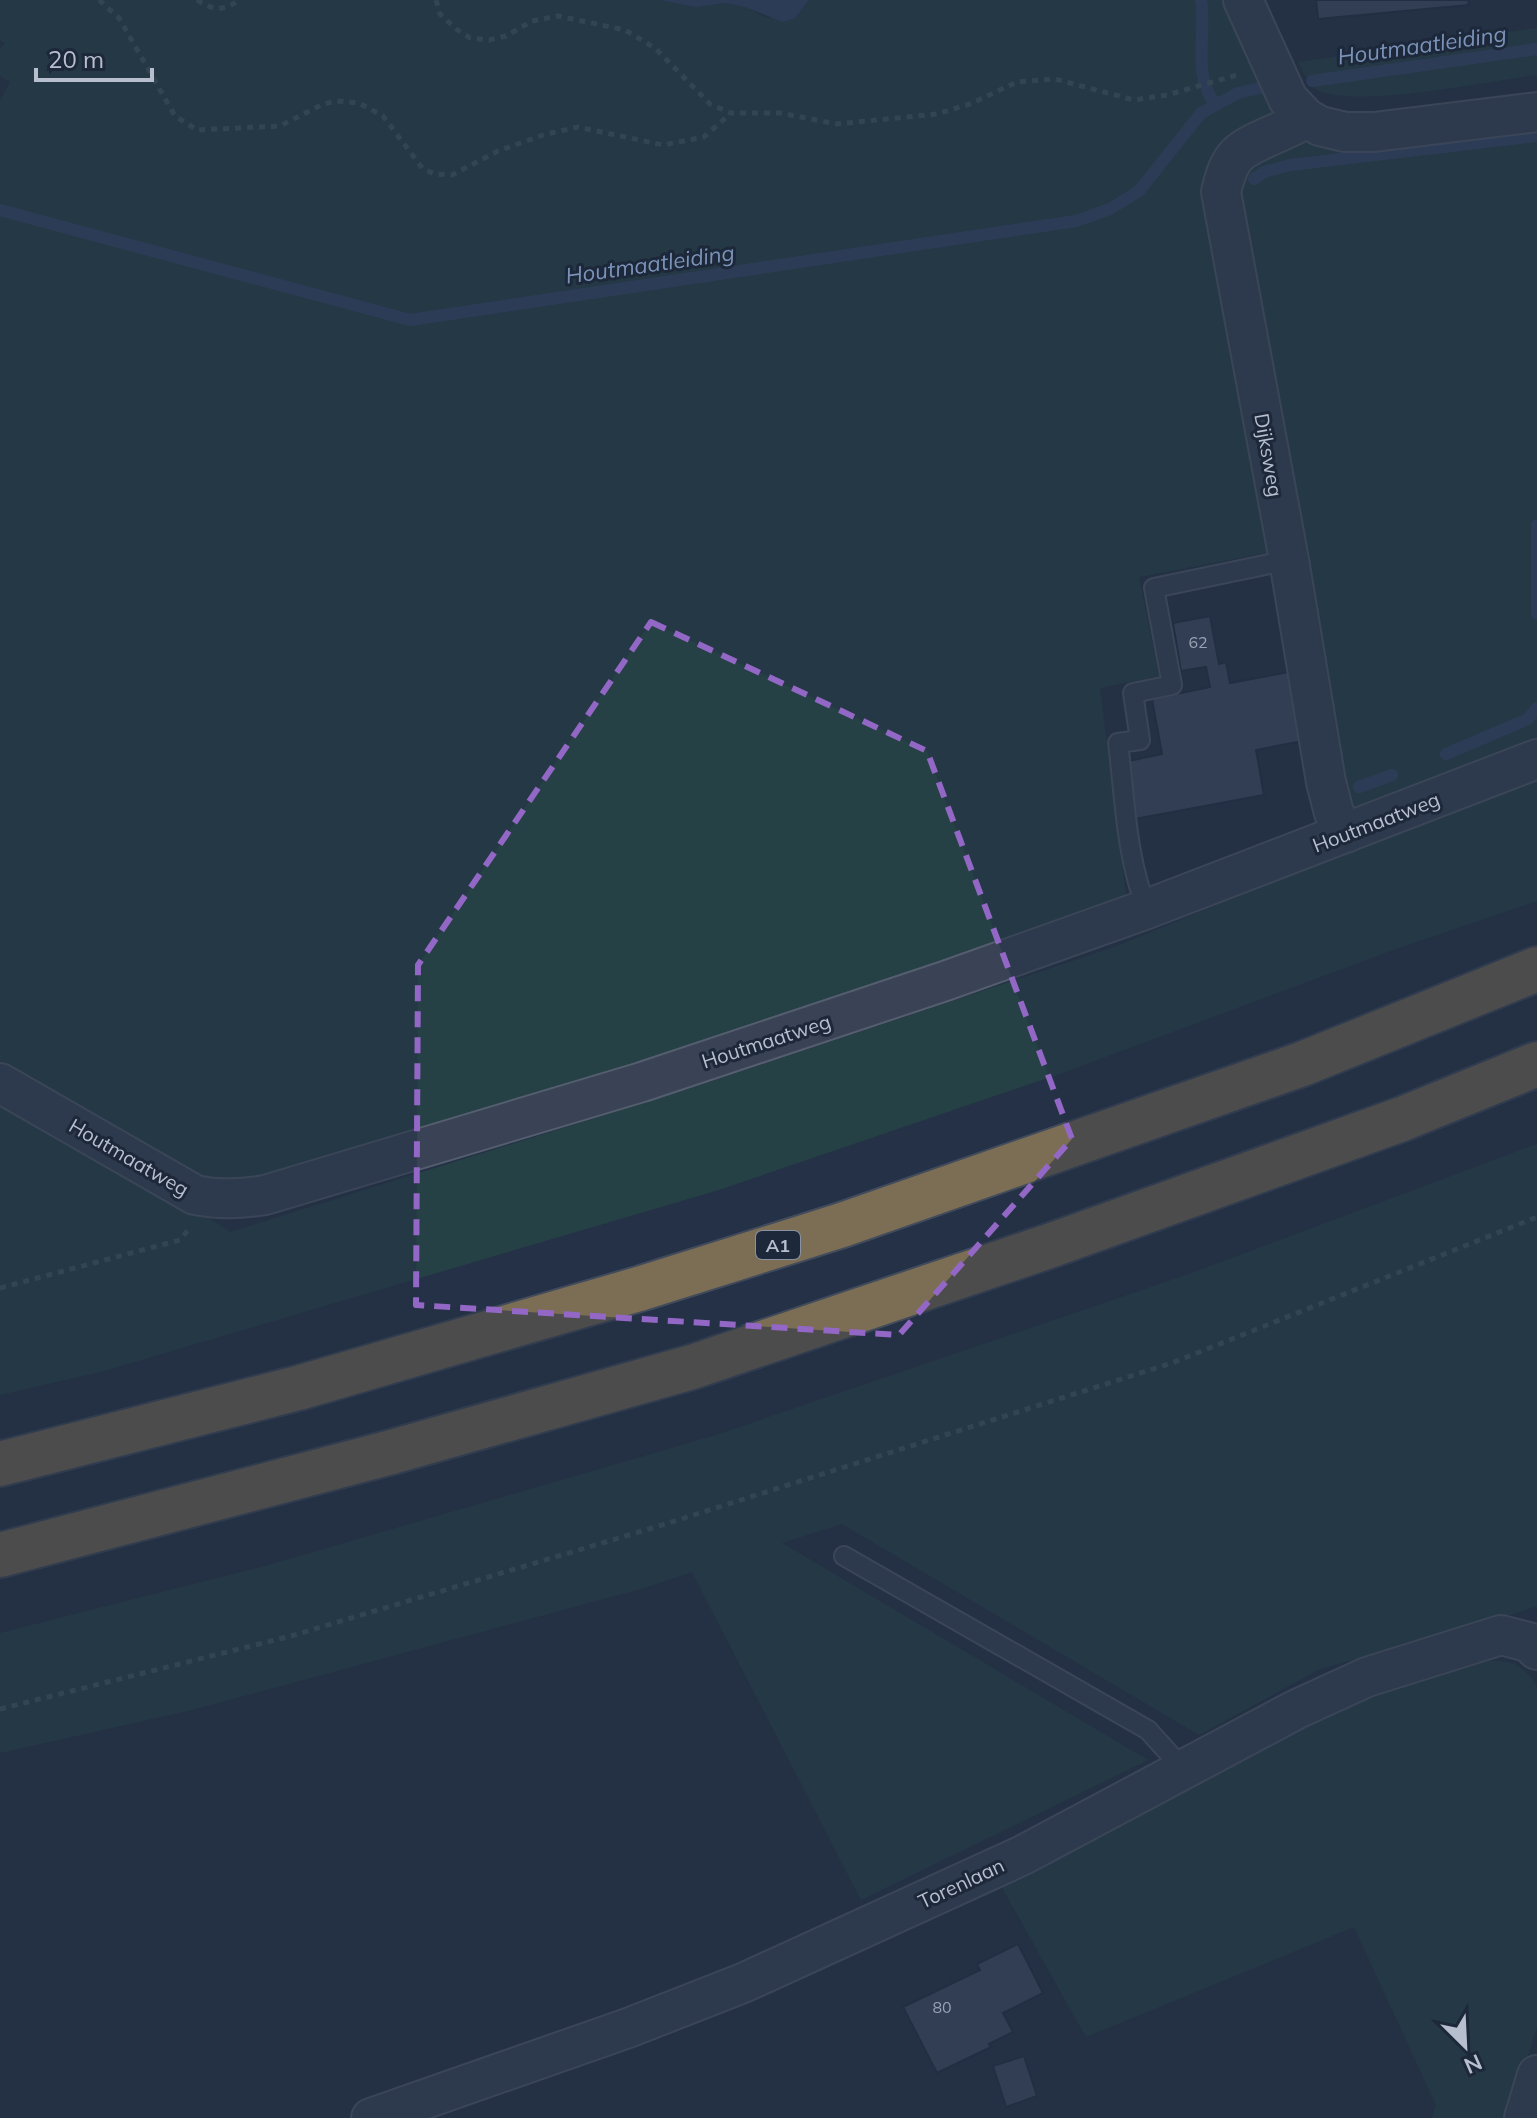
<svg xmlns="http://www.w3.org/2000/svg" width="1537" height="2118" viewBox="0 0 1537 2118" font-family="Mulish,sans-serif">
  <rect width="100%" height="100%" fill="#243146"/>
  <!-- green -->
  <path fill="#264146" d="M 0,0 L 659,0 L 696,7 L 725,3 L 745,7 L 767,18 L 795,18 L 809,0 L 1228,0 L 1290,129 L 1537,123 L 1537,740 L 1359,815 L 1350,801 L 1294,548 L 1139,577 L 1159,676 L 1100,688 L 1127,903 L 912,980 L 250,1184 L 198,1178 L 0,1066 L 0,101 L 10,82 L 0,76 L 0,49 L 5,43 L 0,40 Z
    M 1537,28 L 1537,75 C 1489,81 1360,108 1320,91 C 1308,87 1304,72 1298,62 Z
    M 1537,773 L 1537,901 L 1393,950 L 1065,1072 L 719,1190 L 104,1371 L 0,1395 L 0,1107 L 200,1212 L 230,1232 L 694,1087 L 1117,946 Z
    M 1537,1144 L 1537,1606 L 1475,1627 L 1320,1669 L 1199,1735 L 842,1524 L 782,1543 L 1148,1760 L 861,1900 L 692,1572 L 644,1588 L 192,1710 L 0,1753 L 0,1633 L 265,1566 L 713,1436 L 1189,1274 Z
    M 1482,1654 L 1484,1662 C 1508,1657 1526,1666 1537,1687 L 1537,2026 L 1509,2118 L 1432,2118 L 1436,2105 L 1354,1927 L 1086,2037 L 996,1877 L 1350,1698 Z"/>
  <!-- water -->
  <path fill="#364b6e" d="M 659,0 L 809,0 L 795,18 L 783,22 L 745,7 L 725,3 L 696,7 Z"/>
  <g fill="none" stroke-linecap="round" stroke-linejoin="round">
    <!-- stream -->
    <path stroke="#364b6e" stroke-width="12" d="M 1201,0 C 1207,35 1191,74 1216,105
      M 1312,81 L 1537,49
      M 1254,179 L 1264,172 L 1290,165 L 1537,136
      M 0,210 L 410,320 L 1076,221 L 1110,209 L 1139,191 L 1201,113 L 1238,93 L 1269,86
      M 1537,525 L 1537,614
      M 1446,754 L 1528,719 L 1537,708
      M 1359,787 L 1392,775"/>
  </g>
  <!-- building -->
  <path fill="#414e66" stroke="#202a3c" stroke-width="2" d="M 1316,0 L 1468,0 L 1469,5 L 1318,19 Z
    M 1210,616 L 1219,664 L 1226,662 L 1230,683 L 1300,670 L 1313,739 L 1256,750 L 1264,795 L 1135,819 L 1124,762 L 1162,754 L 1152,699 L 1210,687 L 1206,667 L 1181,671 L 1173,623 Z
    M 1018,1944 L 1043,1993 L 1003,2013 L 1013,2032 L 989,2044 L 991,2047 L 937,2073 L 903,2007 L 980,1970 L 977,1964 Z
    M 1024,2056 L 1037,2096 L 1006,2107 L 993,2066 Z"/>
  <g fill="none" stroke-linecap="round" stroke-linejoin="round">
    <!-- lane casing -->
    <g stroke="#555e6f" stroke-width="22">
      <path id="lane" d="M 1147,909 C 1126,858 1125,798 1118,743 L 1140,740 L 1133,693 L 1172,685 L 1154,588 L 1289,560
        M 844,1556 L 1148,1730 L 1183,1769"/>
    </g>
    <!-- street casing -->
    <g stroke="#555e6f" stroke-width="42">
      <path id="street" d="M 1243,0 L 1288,99 L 1306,118 L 1320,126 L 1345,132 L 1374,132 L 1537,112
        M 1306,118 C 1288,131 1247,142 1235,157 C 1227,167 1224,180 1221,192 L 1289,560 L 1326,782 L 1334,813 L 1346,833
        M 0,1083 L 195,1195 C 219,1200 241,1199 265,1195 L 642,1082 L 945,981 L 1147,909 L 1537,759
        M 371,2118 L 628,2028 L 743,1983 L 1023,1855 L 1297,1709 L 1367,1677 L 1501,1635 L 1528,1642 L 1537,1650
        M 1524,2118 L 1537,2075"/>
    </g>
    <!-- highway casing -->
    <g stroke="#414b5c" stroke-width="48">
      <path id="highway" d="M 0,1464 L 298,1388 L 642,1288 L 842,1225 L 1302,1064 L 1537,969
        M 0,1555 L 388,1453 L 692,1367 L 1052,1245 L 1402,1119 L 1537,1064"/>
    </g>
    <!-- path -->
    <path stroke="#455e62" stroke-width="5" stroke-dasharray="6 6" stroke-linecap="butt" d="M 99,0 L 119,18 L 175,116 L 197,130 L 280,126 L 323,104 L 337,101 L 359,103 L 383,116 L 423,169 L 435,174 L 452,175 L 498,151 L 546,134 L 578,127 L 663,145 L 704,137 L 731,113
      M 197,0 C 214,11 224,11 239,0
      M 436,0 L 440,14 L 456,29 L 470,38 L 489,40 L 506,36 L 532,21 L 558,16 L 625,30 L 655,48 L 710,104 L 731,113 L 780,113 L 837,124 L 937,114 L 970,104 L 1017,82 L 1055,79 L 1134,100 L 1167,95 L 1237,75
      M 0,1288 L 180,1240 L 188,1230
      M 0,1709 L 291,1636 L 659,1526 L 1172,1363 L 1537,1217"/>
    <!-- lane -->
    <use href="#lane" stroke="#394355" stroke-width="18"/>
    <!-- street -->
    <use href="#street" stroke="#394355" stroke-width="38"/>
    <!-- highway -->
    <use href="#highway" stroke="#7c6e55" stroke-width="44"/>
  </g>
  <!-- marked area -->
  <path d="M0 0H1537V2118H0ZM 651,622 L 927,751 L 1072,1139 L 899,1335 L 416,1305 L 418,965 Z" fill="#243146" fill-opacity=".55" fill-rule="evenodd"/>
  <path fill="none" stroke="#9367c5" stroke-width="6" stroke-dasharray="16 10" stroke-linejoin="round" d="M 651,622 L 927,751 L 1072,1139 L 899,1335 L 416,1305 L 418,965 Z"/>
  <g text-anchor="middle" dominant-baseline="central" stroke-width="6" stroke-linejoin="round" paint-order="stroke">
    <!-- number labels -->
    <g font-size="16" fill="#9aa3b4">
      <text x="1198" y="642">62</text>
      <text x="942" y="2007">80</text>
    </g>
    <!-- shield labels -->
    <rect fill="#1d283a" stroke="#8992a2" stroke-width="2" x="756" y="1231" width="44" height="28" rx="6"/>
    <g font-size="18" font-weight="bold" fill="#b7bfce">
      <text x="778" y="1245">A1</text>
    </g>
    <!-- street labels -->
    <g font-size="20" fill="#b7bfce" stroke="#1d283a">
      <text transform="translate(1269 455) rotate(80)">Dijksweg</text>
      <text transform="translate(1376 822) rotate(-21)">Houtmaatweg</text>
      <text transform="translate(766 1041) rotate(-18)">Houtmaatweg</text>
      <text transform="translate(129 1157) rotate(30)">Houtmaatweg</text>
      <text transform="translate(961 1883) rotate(-25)">Torenlaan</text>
    </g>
    <!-- water labels -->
    <g font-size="22" font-style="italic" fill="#7b93b8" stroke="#1d283a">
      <text transform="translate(1422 45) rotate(-8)">Houtmaatleiding</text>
      <text transform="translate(650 264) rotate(-8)">Houtmaatleiding</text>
    </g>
  </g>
  <!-- north arrow -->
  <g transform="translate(1465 2046) rotate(156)" stroke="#1d283a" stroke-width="6" paint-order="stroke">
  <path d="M0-6L14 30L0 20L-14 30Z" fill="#b7bfce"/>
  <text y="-12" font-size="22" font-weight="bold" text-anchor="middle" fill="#b7bfce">N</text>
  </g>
  <!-- scale -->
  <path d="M36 68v12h116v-12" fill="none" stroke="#b7bfce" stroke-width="4"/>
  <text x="48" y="68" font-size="24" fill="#b7bfce" stroke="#1d283a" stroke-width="6" paint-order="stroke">20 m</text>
</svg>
